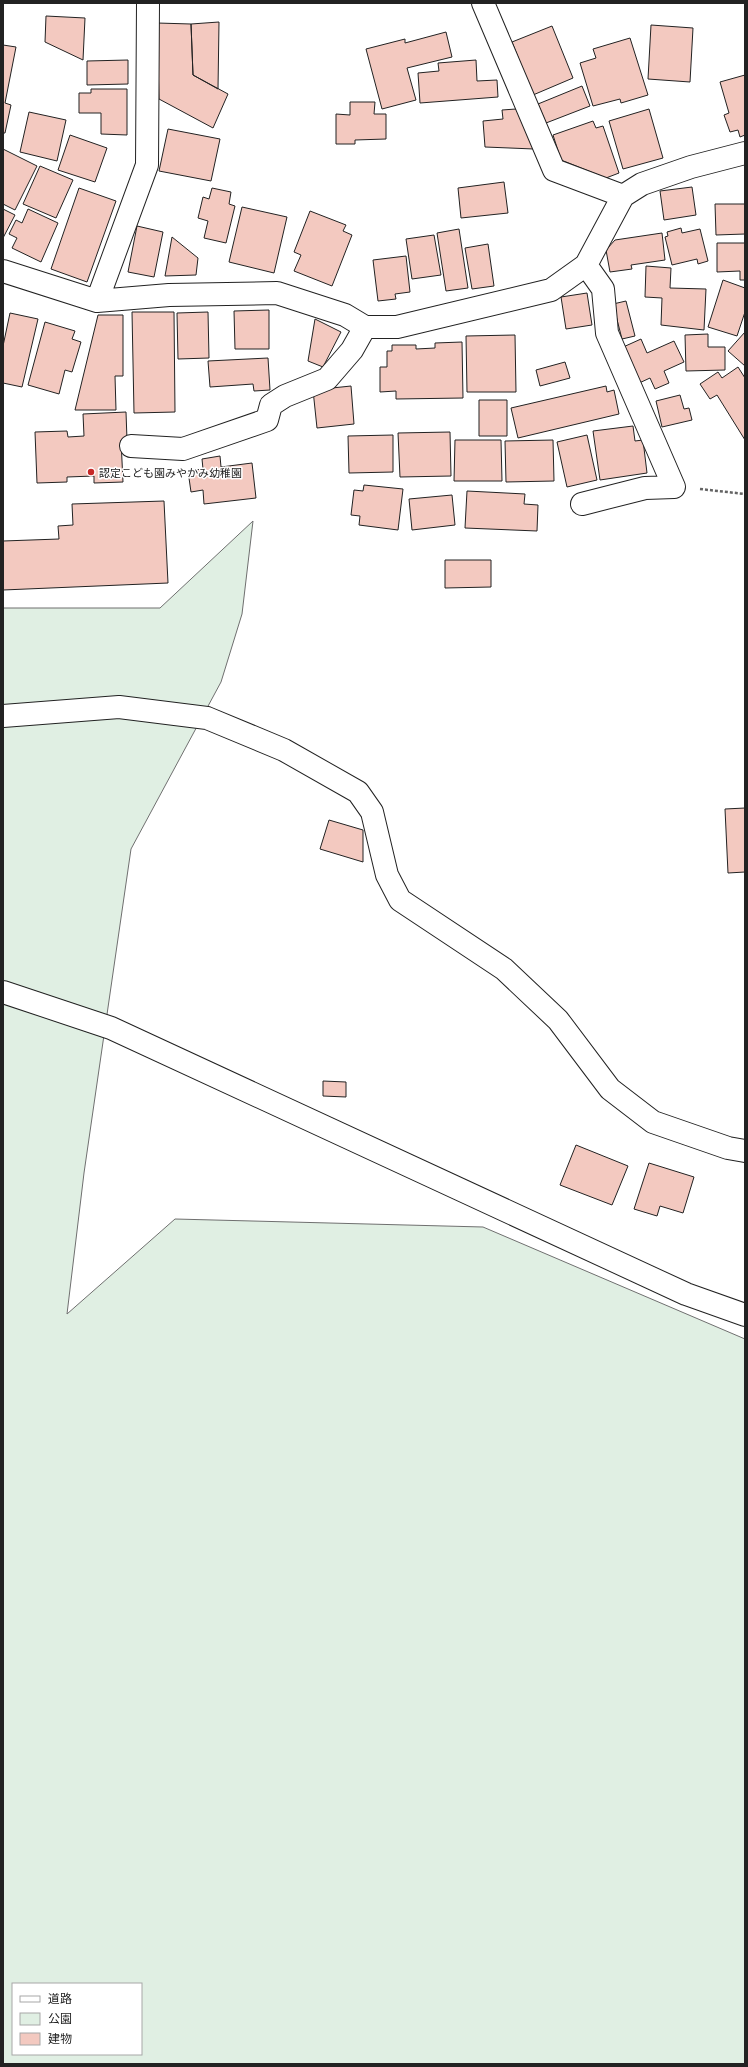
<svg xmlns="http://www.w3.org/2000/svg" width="748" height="2067" viewBox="0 0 748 2067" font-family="Lato,'Noto Sans JP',sans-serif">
  <rect width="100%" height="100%" fill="#fff"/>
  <!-- green -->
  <path fill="#e0efe3" stroke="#6f6f6f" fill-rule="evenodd" d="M 253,521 L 242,614 L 221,682 L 131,849 L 84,1173 L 67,1314 L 175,1219 L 483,1227 L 745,1339 L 745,2064 L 3,2064 L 3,608 L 160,608 ZM 13,1984 L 141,1984 L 141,2054 L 13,2054 Z"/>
  <!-- building -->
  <path fill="#f3c9c0" stroke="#222" d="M 46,16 L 85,18 L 83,60 L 45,42 Z
    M 219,22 L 218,89 L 193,75 L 191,24 Z
    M 157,23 L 191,24 L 193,75 L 228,94 L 213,128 L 159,99 Z
    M 651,25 L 693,28 L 690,82 L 648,79 Z
    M 552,26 L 573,78 L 533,95 L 512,42 Z
    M 446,32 L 452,57 L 407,68 L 416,100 L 382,109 L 366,49 L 405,39 L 405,43 Z
    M 630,38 L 648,95 L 621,103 L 620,99 L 593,106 L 580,63 L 596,58 L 593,49 Z
    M 3,45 L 16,47 L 5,103 L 11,105 L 5,133 L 3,133 Z
    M 128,60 L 128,84 L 87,85 L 87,61 Z
    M 476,60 L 477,81 L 497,80 L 498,97 L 420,103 L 418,73 L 439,71 L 438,63 Z
    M 745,75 L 745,135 L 740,137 L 738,130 L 730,132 L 724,115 L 729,113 L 720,82 Z
    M 582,86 L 590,106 L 546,123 L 538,104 Z
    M 91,89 L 127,89 L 127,135 L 101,134 L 101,113 L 79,113 L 79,93 L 91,93 Z
    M 350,102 L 375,102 L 374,114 L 386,114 L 386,139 L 355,140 L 355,144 L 336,144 L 336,114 L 350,115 Z
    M 516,109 L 534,149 L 485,147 L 483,121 L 503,119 L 502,110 Z
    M 649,109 L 663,158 L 623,169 L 609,121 Z
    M 29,112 L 66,120 L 57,161 L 20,152 Z
    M 593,121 L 596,128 L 603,126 L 619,173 L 606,178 L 561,160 L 553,135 Z
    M 168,129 L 220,139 L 211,181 L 159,171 Z
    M 70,135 L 107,148 L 95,182 L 58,170 Z
    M 3,149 L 37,166 L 15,210 L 3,204 Z
    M 40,166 L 73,180 L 56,218 L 23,204 Z
    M 504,182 L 508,213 L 461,218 L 458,188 Z
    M 692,187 L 696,215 L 664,220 L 660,191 Z
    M 79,188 L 116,201 L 87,282 L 51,269 Z
    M 212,188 L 231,192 L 229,204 L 235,206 L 226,243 L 204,238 L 208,221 L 198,218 L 203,197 L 209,199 Z
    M 715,204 L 745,204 L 745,234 L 716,235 Z
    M 242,207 L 287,217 L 274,273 L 229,262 Z
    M 3,209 L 15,215 L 3,238 Z
    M 28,209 L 58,223 L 41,262 L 12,248 L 17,238 L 9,234 L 16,220 L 22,223 Z
    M 310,211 L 346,225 L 343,231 L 352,235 L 332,286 L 294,271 L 301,255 L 294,252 Z
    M 137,226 L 163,232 L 154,277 L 128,272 Z
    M 681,228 L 682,233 L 700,229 L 708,261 L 698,264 L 697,259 L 672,265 L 665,237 L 668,236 L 667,232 Z
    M 459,229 L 468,288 L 446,291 L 437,233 Z
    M 662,233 L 665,260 L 631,265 L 632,269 L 610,272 L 606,250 L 615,240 Z
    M 434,235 L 441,275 L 412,279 L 406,239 Z
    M 172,237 L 198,258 L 196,275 L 165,276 Z
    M 717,243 L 745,243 L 745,280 L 740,280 L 740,271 L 717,272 Z
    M 488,244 L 494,286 L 472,289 L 465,248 Z
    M 406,256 L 410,292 L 395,294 L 396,299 L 378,301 L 373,260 Z
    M 646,266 L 671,268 L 670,288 L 706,289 L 704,330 L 661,325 L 662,298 L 645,297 Z
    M 723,280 L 745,288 L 745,312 L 737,336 L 708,327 Z
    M 587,293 L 592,325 L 566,329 L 561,297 Z
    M 626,301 L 635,336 L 622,339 L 613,304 Z
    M 269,310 L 269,349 L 235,349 L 234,311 Z
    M 132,312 L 174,312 L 175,412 L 134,413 Z
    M 208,312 L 209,358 L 178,359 L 177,313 Z
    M 10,313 L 38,319 L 22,387 L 3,383 L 3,346 Z
    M 98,315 L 123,315 L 123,376 L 115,376 L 116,410 L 75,410 Z
    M 315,319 L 341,332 L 323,367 L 308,361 Z
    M 45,322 L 75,331 L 72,339 L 81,342 L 72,372 L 65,370 L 59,394 L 28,385 Z
    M 745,332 L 745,366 L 728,351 Z
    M 708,334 L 708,347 L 725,347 L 725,370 L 686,371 L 685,335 Z
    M 515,335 L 516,392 L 467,392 L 466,336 Z
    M 641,339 L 647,353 L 674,341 L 684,362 L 664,371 L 669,383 L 655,389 L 650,378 L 637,384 L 621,348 Z
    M 462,342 L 463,398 L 396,399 L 396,391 L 380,392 L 380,367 L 387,367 L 387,351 L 392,351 L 392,345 L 416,345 L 416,349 L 435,348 L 435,343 Z
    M 268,358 L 270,390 L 254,391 L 253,384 L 210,387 L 208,361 Z
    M 565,362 L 570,378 L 540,386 L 536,370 Z
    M 738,367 L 745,378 L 745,440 L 717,395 L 710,399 L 700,384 L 718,372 L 722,378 Z
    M 351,386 L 354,424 L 317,428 L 313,390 Z
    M 606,386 L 607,392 L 614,390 L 619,414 L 518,438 L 511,408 Z
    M 680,395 L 684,409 L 689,408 L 692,420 L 662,427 L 656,401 Z
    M 479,400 L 507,400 L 507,436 L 479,436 Z
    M 126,412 L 127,440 L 121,440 L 123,482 L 94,483 L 94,476 L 67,477 L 67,482 L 37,483 L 35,432 L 67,431 L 68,437 L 84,436 L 83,414 Z
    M 633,426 L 635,441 L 643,440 L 647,473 L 600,480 L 593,431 Z
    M 450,432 L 451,476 L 400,477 L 398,433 Z
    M 393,435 L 393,472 L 349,473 L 348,436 Z
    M 587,435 L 597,480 L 567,487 L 557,442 Z
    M 455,440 L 501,440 L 502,481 L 454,481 Z
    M 553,440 L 554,481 L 506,482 L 505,441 Z
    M 220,456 L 221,467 L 252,463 L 256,498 L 204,504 L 203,490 L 191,492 L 188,471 L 203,469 L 202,459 Z
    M 364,485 L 403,489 L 398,530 L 359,525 L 360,516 L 351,515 L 354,490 L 363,491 Z
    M 467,491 L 525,494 L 524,504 L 538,505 L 537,531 L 465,528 Z
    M 452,495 L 455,525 L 412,530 L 409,499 Z
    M 164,501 L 168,583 L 3,590 L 3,541 L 59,539 L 58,526 L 73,525 L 72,504 Z
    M 445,560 L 491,560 L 491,587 L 445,588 Z
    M 745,808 L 745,872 L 728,873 L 725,809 Z
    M 329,820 L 363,830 L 363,862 L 320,849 Z
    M 323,1081 L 346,1082 L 346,1097 L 323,1096 Z
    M 576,1145 L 628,1166 L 612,1205 L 560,1185 Z
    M 649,1163 L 694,1177 L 683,1213 L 660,1206 L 657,1216 L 634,1209 Z"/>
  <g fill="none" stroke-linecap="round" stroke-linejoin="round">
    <!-- minor casing -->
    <g stroke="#222" stroke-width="24">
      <path id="minor" d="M 483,3 L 554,170 L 623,196
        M 3,271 L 97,301 L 169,295 L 277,293 L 345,315 L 365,327 L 397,327 L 551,290 L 586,265 L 623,196 L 642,184 L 691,167 L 745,153
        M 97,301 L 147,165 L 148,3
        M 131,446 L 183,449 L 267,420 L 271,405 L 285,396 L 327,379 L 352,350 L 365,327
        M 582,504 L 645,488 L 674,487 L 607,333 L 603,289 L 586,265
        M 3,716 L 119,707 L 207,718 L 284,750 L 358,792 L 372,812 L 387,875 L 400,900 L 504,969 L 558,1020 L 610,1089 L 653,1122 L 728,1148 L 745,1151
        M 3,992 L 111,1028 L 686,1294 L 745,1315"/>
    </g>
    <!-- path -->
    <path stroke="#646464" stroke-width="2.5" stroke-dasharray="3 2" stroke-linecap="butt" d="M 700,489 L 745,494"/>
    <!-- minor -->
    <use href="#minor" stroke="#fff" stroke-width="22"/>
  </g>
  <!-- markers -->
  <circle fill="#c62828" stroke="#fff" stroke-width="1.5" cx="91" cy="472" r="4"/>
  <g text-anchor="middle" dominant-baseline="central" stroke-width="3" stroke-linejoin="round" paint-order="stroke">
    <!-- poi labels -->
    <g font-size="11" fill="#222" stroke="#fff" text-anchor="start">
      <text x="99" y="472">認定こども園みやかみ幼稚園</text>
    </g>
  </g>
  <!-- border -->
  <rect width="748" height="2067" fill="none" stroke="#222222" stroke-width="8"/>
  <!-- legend -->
  <rect x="12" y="1983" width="130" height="72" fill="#ffffff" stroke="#a7a7a7"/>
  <rect x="20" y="1996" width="20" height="6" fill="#ffffff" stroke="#a7a7a7"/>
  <text x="48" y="2003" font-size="12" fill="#222222">道路</text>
  <rect x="20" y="2013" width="20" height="12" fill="#e0efe3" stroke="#a7a7a7"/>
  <text x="48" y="2023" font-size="12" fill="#222222">公園</text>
  <rect x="20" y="2033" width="20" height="12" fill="#f3c9c0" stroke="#a7a7a7"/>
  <text x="48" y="2043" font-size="12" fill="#222222">建物</text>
</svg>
